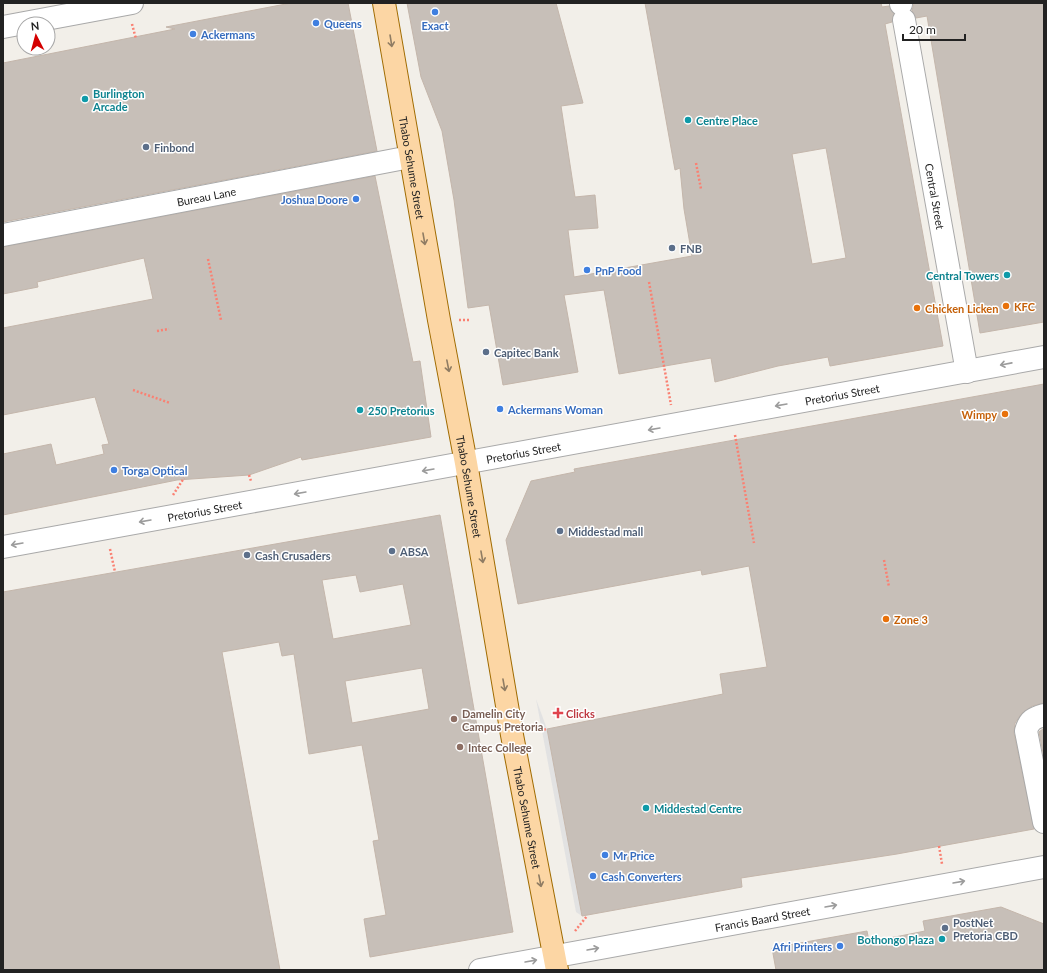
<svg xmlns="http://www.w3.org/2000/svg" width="1047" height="973" viewBox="0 0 1047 973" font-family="Lato,sans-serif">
  <rect width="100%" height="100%" fill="#f2efe9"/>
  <!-- parking -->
  <path fill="#e2e2e2" d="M 536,699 L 547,729 L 582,916 L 576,912 Z"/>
  <!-- building -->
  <path fill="#c7bfb8" stroke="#c4b6ab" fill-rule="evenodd" d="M 291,3 L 348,3 L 377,151 L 3,222 L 3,63 L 175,29 L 166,27 Z
    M 407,3 L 556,3 L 583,103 L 561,106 L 575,197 L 595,195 L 598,228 L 568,230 L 574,277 L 692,256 L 684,209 L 680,168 L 675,170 L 645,3 L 881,3 L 882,7 L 889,6 L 894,14 L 892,22 L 885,24 L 943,346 L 830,366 L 828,357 L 778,366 L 715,382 L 711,358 L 619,374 L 604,290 L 564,295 L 578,372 L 503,385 L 489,305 L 468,308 L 454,200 L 442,131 L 421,77 ZM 826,148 L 846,258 L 812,264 L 792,154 Z
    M 914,3 L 1044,3 L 1044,322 L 980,333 L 927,16 L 916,18 L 912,11 Z
    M 375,176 L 413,362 L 420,361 L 431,437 L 302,460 L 301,457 L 249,475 L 177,480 L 3,515 L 3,454 L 51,444 L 56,465 L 104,454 L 102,445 L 109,444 L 95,397 L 3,415 L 3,328 L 153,299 L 144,258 L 37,282 L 38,287 L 3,294 L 3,247 Z
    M 1044,384 L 1044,703 L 1032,706 L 1022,713 L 1015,723 L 1014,733 L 1034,829 L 897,854 L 741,878 L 742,887 L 582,916 L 547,729 L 723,694 L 720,674 L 767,667 L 749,566 L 702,575 L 701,570 L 518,604 L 506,540 L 531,481 L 575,472 L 574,469 Z
    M 440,515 L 513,932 L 370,957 L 364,919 L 386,915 L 373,841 L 379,840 L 362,745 L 309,754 L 294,654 L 282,656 L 279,642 L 222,652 L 280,970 L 3,970 L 3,592 ZM 356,575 L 360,592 L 403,584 L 411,625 L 333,639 L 322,580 ZM 422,668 L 429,709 L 352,723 L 345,681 Z
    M 1044,728 L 1044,758 L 1039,732 Z
    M 1001,907 L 1044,924 L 1044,970 L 776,970 L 772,948 L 867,931 L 869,941 L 895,937 L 925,931 L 923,921 Z"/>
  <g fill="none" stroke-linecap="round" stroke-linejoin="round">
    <!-- minor casing -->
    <g stroke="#a9a9a9" stroke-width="24">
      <g id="minor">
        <path d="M 901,3 L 901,4"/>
        <path id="s1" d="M 904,20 L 967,372"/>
        <path d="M 3,27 L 132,3"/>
        <path id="s2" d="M 3,235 L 410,157"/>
        <path id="s3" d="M 3,547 L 1044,357"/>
        <path d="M 1044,715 C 1034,718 1029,720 1026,731 L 1044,822"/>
        <path id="s4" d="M 480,970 L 1044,867"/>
      </g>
    </g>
    <!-- major casing -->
    <g stroke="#a06b00" stroke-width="24">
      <g id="major">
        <path id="s5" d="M 384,3 L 439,320 L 466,463 L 512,735 L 557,970"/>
      </g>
    </g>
    <!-- path -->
    <path stroke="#fa8072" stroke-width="2.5" stroke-dasharray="2 2" stroke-linecap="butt" d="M 132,24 L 136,39
      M 696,163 L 701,189
      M 208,259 L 221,320
      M 649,282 L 671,405
      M 459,320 L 469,320
      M 157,331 L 169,329
      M 133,390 L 170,403
      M 735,435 L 754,543
      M 249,475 L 251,481
      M 173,495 L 184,478
      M 110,549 L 115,572
      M 884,560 L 889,587
      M 532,731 L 547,729
      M 939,846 L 942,864
      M 575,931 L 587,916"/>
    <!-- minor -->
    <use href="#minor" stroke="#fff" stroke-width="22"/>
    <!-- major -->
    <use href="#major" stroke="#fcd6a4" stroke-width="22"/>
  </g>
  <!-- one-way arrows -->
  <defs><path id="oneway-shaft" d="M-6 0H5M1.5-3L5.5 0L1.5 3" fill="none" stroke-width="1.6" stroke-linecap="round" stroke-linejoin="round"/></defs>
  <g stroke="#8f7c63">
    <use href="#oneway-shaft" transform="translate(391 41) rotate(81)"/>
    <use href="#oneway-shaft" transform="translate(424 239) rotate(80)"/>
    <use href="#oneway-shaft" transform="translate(448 366) rotate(79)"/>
    <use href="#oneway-shaft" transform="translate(482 557) rotate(80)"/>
    <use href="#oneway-shaft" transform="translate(504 685) rotate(80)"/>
    <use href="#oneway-shaft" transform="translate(540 881) rotate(79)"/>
  </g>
  <g stroke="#9c9c9c">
    <use href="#oneway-shaft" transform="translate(1006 364) rotate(169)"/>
    <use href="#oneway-shaft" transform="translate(781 405) rotate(170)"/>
    <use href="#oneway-shaft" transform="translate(654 429) rotate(170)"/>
    <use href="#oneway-shaft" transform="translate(428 470) rotate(170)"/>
    <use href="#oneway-shaft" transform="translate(300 493) rotate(170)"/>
    <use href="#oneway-shaft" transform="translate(145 521) rotate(170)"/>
    <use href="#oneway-shaft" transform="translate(17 544) rotate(170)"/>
    <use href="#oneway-shaft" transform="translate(959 882) rotate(-10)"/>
    <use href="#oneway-shaft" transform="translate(831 906) rotate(-10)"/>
    <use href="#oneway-shaft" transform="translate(593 949) rotate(-10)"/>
    <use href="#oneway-shaft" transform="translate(531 961) rotate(-10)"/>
  </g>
  <!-- markers -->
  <g fill="#3f7fe0" stroke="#fff" stroke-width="1.5">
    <circle cx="435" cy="12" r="4"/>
    <circle cx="316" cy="23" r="4"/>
    <circle cx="193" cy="34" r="4"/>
    <circle cx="356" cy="199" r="4"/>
    <circle cx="587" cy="270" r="4"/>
    <circle cx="500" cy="409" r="4"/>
    <circle cx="114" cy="470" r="4"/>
    <circle cx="605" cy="855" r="4"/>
    <circle cx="593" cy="876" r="4"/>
    <circle cx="840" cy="946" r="4"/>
  </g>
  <g fill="#0f9aa8" stroke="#fff" stroke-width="1.5">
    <circle cx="85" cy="99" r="4"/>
    <circle cx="688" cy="120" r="4"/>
    <circle cx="1007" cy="275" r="4"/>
    <circle cx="360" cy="410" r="4"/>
    <circle cx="646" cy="808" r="4"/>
    <circle cx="942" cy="939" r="4"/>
  </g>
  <g fill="#5c6f8a" stroke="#fff" stroke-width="1.5">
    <circle cx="146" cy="147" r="4"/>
    <circle cx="672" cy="248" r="4"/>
    <circle cx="486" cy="352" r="4"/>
    <circle cx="560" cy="531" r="4"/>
    <circle cx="392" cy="551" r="4"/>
    <circle cx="247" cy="555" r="4"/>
    <circle cx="945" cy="928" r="4"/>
  </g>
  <g fill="#e8710a" stroke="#fff" stroke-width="1.5">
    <circle cx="1006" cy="306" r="4"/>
    <circle cx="917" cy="308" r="4"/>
    <circle cx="1005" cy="414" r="4"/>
    <circle cx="886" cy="619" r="4"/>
  </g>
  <path fill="#e0444e" stroke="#fff" stroke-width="1.5" d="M556 707h4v4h4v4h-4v4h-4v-4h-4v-4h4z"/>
  <g fill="#8d6e63" stroke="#fff" stroke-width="1.5">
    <circle cx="454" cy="719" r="4"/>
    <circle cx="460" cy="747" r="4"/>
  </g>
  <g text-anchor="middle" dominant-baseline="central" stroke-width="3" stroke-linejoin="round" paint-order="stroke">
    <!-- shop labels -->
    <g font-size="11" font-weight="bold" fill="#366cbe" stroke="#fff" text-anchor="start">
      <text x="324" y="23">Queens</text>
      <text x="435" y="25" text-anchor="middle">Exact</text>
      <text x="201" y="34">Ackermans</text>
      <text x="348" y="199" text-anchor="end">Joshua Doore</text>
      <text x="595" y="270">PnP Food</text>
      <text x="508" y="409">Ackermans Woman</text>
      <text x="122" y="470">Torga Optical</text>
      <text x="613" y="855">Mr Price</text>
      <text x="601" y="876">Cash Converters</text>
      <text x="832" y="946" text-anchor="end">Afri Printers</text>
    </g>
    <!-- culture labels -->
    <g font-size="11" font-weight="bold" fill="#0d838f" stroke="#fff" text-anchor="start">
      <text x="93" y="93">Burlington<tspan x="93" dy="13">Arcade</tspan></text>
      <text x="696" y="120">Centre Place</text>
      <text x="999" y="275" text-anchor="end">Central Towers</text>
      <text x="368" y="410">250 Pretorius</text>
      <text x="654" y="808">Middestad Centre</text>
      <text x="934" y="939" text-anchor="end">Bothongo Plaza</text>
    </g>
    <!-- service labels -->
    <g font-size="11" font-weight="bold" fill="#4e5e75" stroke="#fff" text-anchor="start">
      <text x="154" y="147">Finbond</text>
      <text x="680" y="248">FNB</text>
      <text x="494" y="352">Capitec Bank</text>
      <text x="568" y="531">Middestad mall</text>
      <text x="400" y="551">ABSA</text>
      <text x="255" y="555">Cash Crusaders</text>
      <text x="953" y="922">PostNet<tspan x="953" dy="13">Pretoria CBD</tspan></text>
    </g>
    <!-- street labels -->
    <g font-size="11" fill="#222" stroke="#fff">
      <text stroke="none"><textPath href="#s5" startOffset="167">Thabo Sehume Street</textPath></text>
      <text stroke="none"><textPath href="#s1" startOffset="179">Central Street</textPath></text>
      <text stroke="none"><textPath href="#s2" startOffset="207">Bureau Lane</textPath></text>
      <text stroke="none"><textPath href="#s3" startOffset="853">Pretorius Street</textPath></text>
      <text stroke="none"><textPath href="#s3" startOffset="529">Pretorius Street</textPath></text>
      <text stroke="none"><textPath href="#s5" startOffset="491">Thabo Sehume Street</textPath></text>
      <text stroke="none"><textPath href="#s3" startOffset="205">Pretorius Street</textPath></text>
      <text stroke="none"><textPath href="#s5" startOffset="827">Thabo Sehume Street</textPath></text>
      <text stroke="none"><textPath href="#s4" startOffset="287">Francis Baard Street</textPath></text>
    </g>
    <!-- food labels -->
    <g font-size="11" font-weight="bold" fill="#c56008" stroke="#fff" text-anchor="start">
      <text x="1014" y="306">KFC</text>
      <text x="925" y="308">Chicken Licken</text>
      <text x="997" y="414" text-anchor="end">Wimpy</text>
      <text x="894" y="619">Zone 3</text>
    </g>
    <!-- education labels -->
    <g font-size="11" font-weight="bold" fill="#785e54" stroke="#fff" text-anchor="start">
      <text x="462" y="713">Damelin City<tspan x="462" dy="13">Campus Pretoria</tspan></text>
      <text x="468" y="747">Intec College</text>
    </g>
    <!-- health labels -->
    <g font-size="11" font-weight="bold" fill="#be3a42" stroke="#fff" text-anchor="start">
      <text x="566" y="713">Clicks</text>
    </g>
  </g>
  <!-- border -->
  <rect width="1047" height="973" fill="none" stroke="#222222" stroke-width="8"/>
  <!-- north arrow -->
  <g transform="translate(36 36) rotate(354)"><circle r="19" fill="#ffffff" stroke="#a7a7a7"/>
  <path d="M0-3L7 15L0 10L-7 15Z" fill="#d40000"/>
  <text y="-6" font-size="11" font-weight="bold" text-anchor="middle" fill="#222222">N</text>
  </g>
  <!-- scale -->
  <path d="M903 34v6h62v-6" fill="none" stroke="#222222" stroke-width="2"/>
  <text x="909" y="34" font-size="12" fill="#222222" stroke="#ffffff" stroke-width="3" paint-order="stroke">20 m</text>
</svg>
